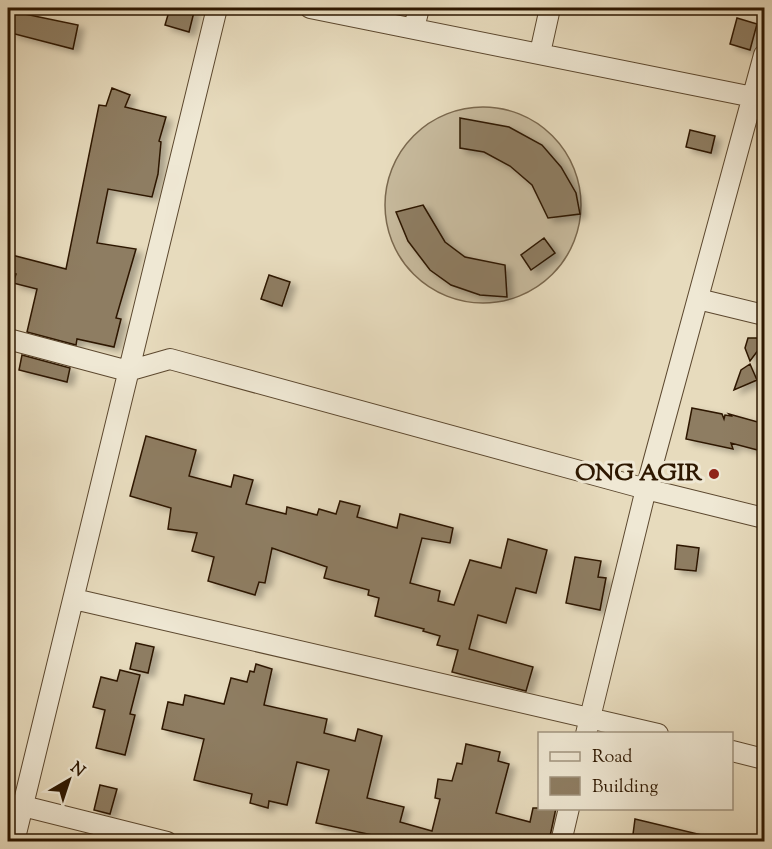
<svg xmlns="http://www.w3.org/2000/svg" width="772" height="849" viewBox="0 0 772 849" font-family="'Sorts Mill Goudy',serif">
  <defs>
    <filter id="shadow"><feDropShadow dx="6" dy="4" stdDeviation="3" flood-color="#0004"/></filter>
  </defs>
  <rect width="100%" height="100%" fill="#e7dbbd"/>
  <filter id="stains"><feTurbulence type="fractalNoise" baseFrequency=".00333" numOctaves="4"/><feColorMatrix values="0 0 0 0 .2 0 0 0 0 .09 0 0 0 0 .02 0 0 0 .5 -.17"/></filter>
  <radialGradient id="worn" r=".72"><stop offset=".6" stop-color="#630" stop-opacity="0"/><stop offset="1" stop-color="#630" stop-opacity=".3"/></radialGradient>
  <!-- green -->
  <path fill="#c7ba9d" stroke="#7a684e" stroke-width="1.5" d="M385 205a98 98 0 1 1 196 0a98 98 0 1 1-196 0Z"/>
  <!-- building -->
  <path fill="#8e7d62" stroke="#2d1700" stroke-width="1.5" filter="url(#shadow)" d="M 170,8 L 195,8 L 189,32 L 165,25 Z
    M 15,12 L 78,25 L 73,49 L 11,33 Z
    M 737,18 L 757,24 L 750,50 L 730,44 Z
    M 112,88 L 130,95 L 125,107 L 166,117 L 159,141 L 161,142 L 158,174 L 152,197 L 108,189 L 97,243 L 136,249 L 116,318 L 121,319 L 114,347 L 77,339 L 76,345 L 27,332 L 37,289 L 13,283 L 16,274 L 8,272 L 8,254 L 66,269 L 99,105 L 106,106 Z
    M 460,118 L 509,127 L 542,145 L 561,167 L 576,193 L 580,214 L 548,218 L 532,185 L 510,166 L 484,152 L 460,148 Z
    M 690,130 L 715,136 L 711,153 L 686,147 Z
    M 423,205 L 445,242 L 465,257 L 505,265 L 507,297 L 480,295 L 451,285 L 430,270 L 408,241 L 396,212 Z
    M 544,238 L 555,253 L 531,270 L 521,255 Z
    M 269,275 L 290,282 L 282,306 L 261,299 Z
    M 748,338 L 757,338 L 762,345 L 750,361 L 745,348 Z
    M 22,355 L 70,368 L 67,382 L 19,370 Z
    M 750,364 L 757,380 L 734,390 L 741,370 Z
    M 692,408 L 722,414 L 724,419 L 725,415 L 731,416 L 729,414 L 765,424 L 765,452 L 731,443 L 733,449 L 686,439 Z
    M 146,436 L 196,450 L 189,476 L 231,487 L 234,475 L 253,480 L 246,504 L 286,514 L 287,507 L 317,515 L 319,509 L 336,514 L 340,501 L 360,506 L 357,517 L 397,528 L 400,514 L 453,528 L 450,543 L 422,538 L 410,583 L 440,591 L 438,601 L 454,605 L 470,560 L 501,568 L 508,539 L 547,550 L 536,593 L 516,588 L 506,623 L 478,615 L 469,649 L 533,667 L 526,691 L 452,672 L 458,650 L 437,645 L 440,636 L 423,631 L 424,629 L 375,616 L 379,598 L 368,595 L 369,590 L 324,578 L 327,567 L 272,548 L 265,583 L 259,582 L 255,595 L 208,581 L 214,557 L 192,551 L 197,533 L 168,529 L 171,508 L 130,496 Z
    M 677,545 L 699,548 L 696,571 L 675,569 Z
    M 575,557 L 601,561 L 598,577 L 606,578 L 600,610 L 566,603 Z
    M 136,643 L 154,647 L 148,673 L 130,669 Z
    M 256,664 L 272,669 L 264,705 L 327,719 L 324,733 L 355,741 L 358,729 L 382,736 L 367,798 L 404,807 L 400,822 L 432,831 L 440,799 L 435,798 L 438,779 L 452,781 L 457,763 L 462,764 L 466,744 L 500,752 L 498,761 L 509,764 L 496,813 L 530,822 L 533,808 L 556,808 L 549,841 L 531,835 L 530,842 L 405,842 L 316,823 L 329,770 L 297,762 L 287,805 L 269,801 L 268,808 L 250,803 L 252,794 L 194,780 L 204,739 L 162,729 L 168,702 L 183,705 L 185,695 L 224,704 L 231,678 L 247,682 L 250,671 L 254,672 Z
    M 120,670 L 140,675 L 130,714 L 135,715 L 125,755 L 96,748 L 105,710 L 93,707 L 101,677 L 117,681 Z
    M 100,785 L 117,789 L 110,814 L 94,810 Z
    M 635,819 L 702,835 L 702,842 L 632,842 Z"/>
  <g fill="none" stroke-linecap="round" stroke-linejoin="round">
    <!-- street casing -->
    <g stroke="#5c482f" stroke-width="22">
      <path id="street" d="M 310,8 L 753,97 L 764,96
        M 414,28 L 419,8
        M 540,53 L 550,8
        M 698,299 L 764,315
        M 8,339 L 128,371 L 170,359 L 646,489 L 764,518
        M 74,599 L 658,734
        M 586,734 L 646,489 L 764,55
        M 732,751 L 764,759
        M 23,806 L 167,842
        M 14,842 L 217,8
        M 561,842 L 569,808"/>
    </g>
    <!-- street -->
    <use href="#street" stroke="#efe8d4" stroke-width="20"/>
  </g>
  <!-- markers -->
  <circle fill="#8f2418" stroke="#efe8d4" stroke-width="2" cx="714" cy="474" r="6"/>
  <g text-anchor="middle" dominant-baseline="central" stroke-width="6" stroke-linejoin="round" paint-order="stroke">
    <!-- poi labels -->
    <g font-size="24" font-weight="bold" fill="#2d1700" stroke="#efe8d4" text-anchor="end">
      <text x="702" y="474">ONG AGIR</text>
    </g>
  </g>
  <!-- margin -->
  <rect width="772" height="849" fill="none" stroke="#e7dbbd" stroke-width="30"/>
  <rect x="9" y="9" width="754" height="831" fill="none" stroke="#2d1700" stroke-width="3"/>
  <rect x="15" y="15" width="742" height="819" fill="none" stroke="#2d1700" stroke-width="1.5"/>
  <!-- legend -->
  <rect x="538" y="732" width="195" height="78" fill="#efe8d4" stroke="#a1947f" stroke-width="1.5"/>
  <rect x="550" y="752" width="30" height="9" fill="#efe8d4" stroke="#a1947f" stroke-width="1.5"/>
  <text x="592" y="762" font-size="18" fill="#2d1700">Road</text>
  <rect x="550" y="777" width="30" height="18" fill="#8e7d62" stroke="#a1947f" stroke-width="1.5"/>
  <text x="592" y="792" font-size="18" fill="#2d1700">Building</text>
  <!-- north arrow -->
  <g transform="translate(69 780) rotate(39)" stroke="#efe8d4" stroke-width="4.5" paint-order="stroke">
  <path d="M0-4.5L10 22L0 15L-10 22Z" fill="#2d1700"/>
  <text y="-9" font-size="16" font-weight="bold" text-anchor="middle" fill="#2d1700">N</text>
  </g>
  <rect width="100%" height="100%" filter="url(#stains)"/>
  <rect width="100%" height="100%" fill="url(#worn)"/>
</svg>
